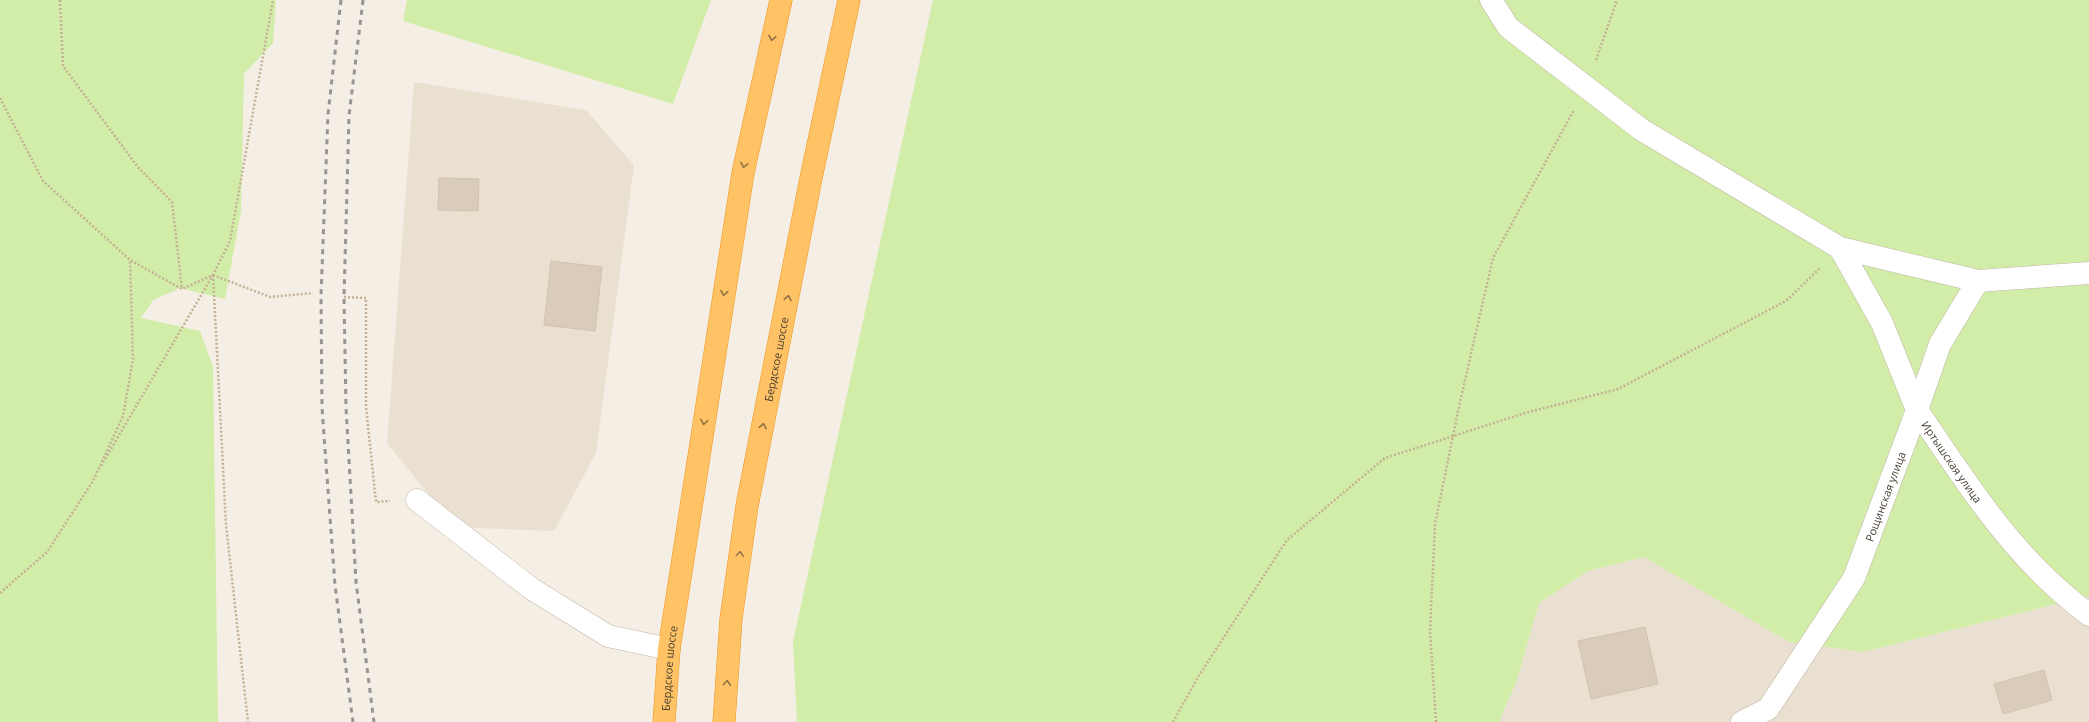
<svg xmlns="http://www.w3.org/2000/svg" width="2089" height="722" viewBox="0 0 2089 722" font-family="'Open Sans',sans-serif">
  <rect width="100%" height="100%" fill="#f4eee4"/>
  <!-- residential -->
  <path fill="#e9e0d1" d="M 414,82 L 586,110 L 634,165 L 596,453 L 554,531 L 455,527 L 387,443 Z
    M 1644,557 L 1789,642 L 1863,652 L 2089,596 L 2089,722 L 1499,722 L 1517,680 L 1539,603 L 1588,571 Z"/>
  <!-- green -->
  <path fill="#d2eda8" d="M 0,0 L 276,0 L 273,43 L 244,74 L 241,211 L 225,299 L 180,288 L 153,300 L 141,318 L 200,331 L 213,367 L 218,722 L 0,722 Z
    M 407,0 L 711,0 L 673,104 L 403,21 Z
    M 933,0 L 2089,0 L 2089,596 L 1863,652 L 1789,642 L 1644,557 L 1588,571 L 1539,603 L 1517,680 L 1499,722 L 797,722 L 793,642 Z"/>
  <!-- building -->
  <path fill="#daccbb" stroke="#d3c1ab" d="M 439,178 L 479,179 L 478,211 L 438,210 Z
    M 551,261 L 602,267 L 595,331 L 544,325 Z
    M 1645,627 L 1658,684 L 1591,699 L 1578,641 Z
    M 2044,670 L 2052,700 L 2003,714 L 1994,684 Z"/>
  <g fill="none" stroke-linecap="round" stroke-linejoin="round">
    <!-- minor casing -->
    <g stroke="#c1b6a6" stroke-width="23">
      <g id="minor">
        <path d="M 1491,0 L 1508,27 L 1642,130 L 1840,248 L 1978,281 L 2089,273"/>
        <path id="s1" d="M 1978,281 L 1940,344 L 1917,410 C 1956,467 1995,529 2045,577 C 2059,591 2074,603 2089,615"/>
        <path d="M 417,500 L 532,589 L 608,636 L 669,649"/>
        <path id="s2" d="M 1742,722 L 1768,709 L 1854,578 L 1917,410 L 1882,323 L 1840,248"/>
      </g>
    </g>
    <!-- highway casing -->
    <g stroke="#ef9823" stroke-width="23">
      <g id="highway">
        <path id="s3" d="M 664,722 L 669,649 L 743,173 L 781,0"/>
        <path id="s4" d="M 724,722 L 731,619 L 747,506 L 811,178 L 849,0"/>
      </g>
    </g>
    <!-- path -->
    <path stroke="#c4b195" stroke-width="2.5" stroke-dasharray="2 2" stroke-linecap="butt" d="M 60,0 L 63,66 L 137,166 L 172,202 L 182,289
      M 1596,60 L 1617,0
      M 0,98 L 43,181 L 130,260 L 182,289 L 213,275 L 230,241 L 273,0
      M 213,275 L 226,525 L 248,722
      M 213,275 L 270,297 L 313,293
      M 344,297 L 366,298 L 366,407 L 376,502 L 390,501
      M 101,466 L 213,275
      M 0,593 L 47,552 L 93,481 L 123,416 L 133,359 L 130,260
      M 1173,722 L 1198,677 L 1287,540 L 1385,458 L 1525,413 L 1618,389 L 1786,301 L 1820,268
      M 1436,722 L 1430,632 L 1435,524 L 1460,402 L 1493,258 L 1574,110"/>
    <!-- minor -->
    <use href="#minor" stroke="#fff" stroke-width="22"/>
    <!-- highway -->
    <use href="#highway" stroke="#ffc264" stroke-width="22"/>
    <!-- rail -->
    <path stroke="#959595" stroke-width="3" stroke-dasharray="5 5" stroke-linecap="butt" d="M 341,0 L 328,114 L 321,295 L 322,408 L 335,585 L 353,722
      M 363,0 L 349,116 L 344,297 L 346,408 L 356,582 L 374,722"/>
  </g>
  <!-- one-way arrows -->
  <defs><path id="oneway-chevron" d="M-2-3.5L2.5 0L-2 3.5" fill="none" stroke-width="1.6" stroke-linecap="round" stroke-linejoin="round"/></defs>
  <g stroke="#917347">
    <use href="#oneway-chevron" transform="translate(772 38) rotate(102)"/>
    <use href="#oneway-chevron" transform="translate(744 165) rotate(102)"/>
    <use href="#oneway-chevron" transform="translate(724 293) rotate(99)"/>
    <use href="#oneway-chevron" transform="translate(788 298) rotate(-79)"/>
    <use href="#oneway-chevron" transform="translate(704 422) rotate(99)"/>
    <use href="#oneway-chevron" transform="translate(763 426) rotate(-79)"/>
    <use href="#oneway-chevron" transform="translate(740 554) rotate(-82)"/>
    <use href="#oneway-chevron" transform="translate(727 683) rotate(-86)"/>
  </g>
  <g text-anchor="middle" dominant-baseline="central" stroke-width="3.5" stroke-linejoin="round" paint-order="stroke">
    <!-- street labels -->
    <g font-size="11" fill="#473e33" stroke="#fff">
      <text stroke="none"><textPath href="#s4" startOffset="367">Бердское шоссе</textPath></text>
      <text stroke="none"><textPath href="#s1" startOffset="206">Иртышская улица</textPath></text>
      <text stroke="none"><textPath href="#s2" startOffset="273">Рощинская улица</textPath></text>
      <text stroke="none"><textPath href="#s3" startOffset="54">Бердское шоссе</textPath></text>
    </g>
  </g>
</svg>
